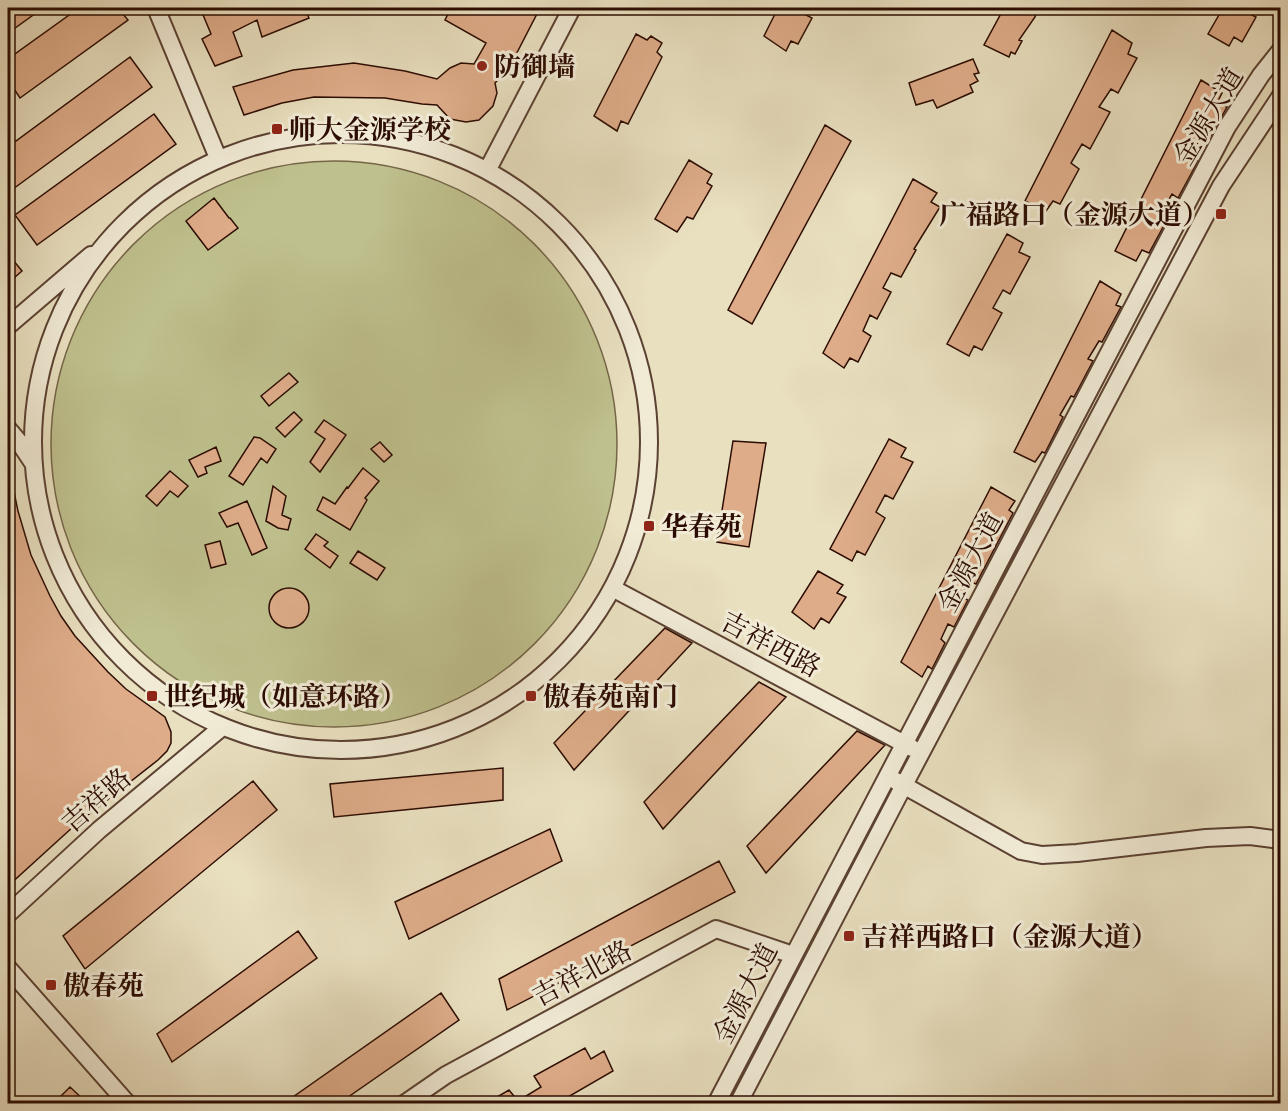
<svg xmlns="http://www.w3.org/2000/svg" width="1288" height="1111" viewBox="0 0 1288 1111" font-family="'EB Garamond','Noto Serif SC',serif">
  <rect width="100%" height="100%" fill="#e9e0c0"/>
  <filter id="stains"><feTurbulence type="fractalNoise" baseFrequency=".00333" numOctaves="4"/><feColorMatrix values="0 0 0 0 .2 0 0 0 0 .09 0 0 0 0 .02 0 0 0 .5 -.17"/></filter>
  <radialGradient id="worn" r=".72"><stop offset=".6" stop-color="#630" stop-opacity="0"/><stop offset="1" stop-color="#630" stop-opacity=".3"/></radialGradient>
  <!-- green -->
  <path fill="#bec08d" stroke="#756648" stroke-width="1.5" d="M51 444a283 283 0 1 1 566 0a283 283 0 1 1-566 0Z"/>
  <!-- building -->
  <path fill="#deac89" stroke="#2c0c02" stroke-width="1.5" d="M 8,8 L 43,8 L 8,33 Z
    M 79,8 L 118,8 L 128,20 L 20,98 L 8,80 L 8,59 Z
    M 208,8 L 304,8 L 309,18 L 262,37 L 257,20 L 233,32 L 242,56 L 215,66 L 202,39 L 211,34 L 201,10 Z
    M 451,8 L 540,8 L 509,68 L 495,83 L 497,93 L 493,106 L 479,120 L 466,122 L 450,119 L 437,105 L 422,104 L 385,98 L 314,97 L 282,103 L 244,115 L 233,87 L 293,70 L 354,63 L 405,71 L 437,79 L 450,68 L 461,63 L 474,64 L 486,43 L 445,20 Z
    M 778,8 L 807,8 L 804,14 L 812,18 L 798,44 L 791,41 L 786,51 L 764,36 Z
    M 1004,8 L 1038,8 L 1035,17 L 1019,40 L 1022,41 L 1015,54 L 1011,52 L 1009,57 L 984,45 Z
    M 1223,8 L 1249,8 L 1246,12 L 1256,17 L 1242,42 L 1234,37 L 1229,46 L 1208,34 Z
    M 1112,30 L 1132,43 L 1128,54 L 1137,58 L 1118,93 L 1111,89 L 1099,107 L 1110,112 L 1090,149 L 1082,144 L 1071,163 L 1079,169 L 1060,204 L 1053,201 L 1046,211 L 1025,201 Z
    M 636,34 L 647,40 L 651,36 L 662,43 L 657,52 L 662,57 L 628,124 L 621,121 L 617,131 L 594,116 Z
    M 130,57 L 152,87 L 13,189 L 8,181 L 8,147 Z
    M 973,59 L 979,73 L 974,74 L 978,81 L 970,85 L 973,92 L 937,108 L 933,100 L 916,105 L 909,83 Z
    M 1201,80 L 1222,93 L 1217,103 L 1227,107 L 1207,143 L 1200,139 L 1189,157 L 1198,161 L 1178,198 L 1172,194 L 1161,213 L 1168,218 L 1149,253 L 1142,250 L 1136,261 L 1115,251 Z
    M 154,114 L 176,144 L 37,245 L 15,215 Z
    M 825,125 L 851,141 L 752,324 L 728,310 Z
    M 689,160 L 712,174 L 707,183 L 712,186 L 693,219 L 687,217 L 677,232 L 655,219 Z
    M 913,179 L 937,193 L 931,202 L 940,207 L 914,249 L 916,250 L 901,277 L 891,273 L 883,288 L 891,292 L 877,319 L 870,315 L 863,331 L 871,336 L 858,362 L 850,358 L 844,368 L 823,353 Z
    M 214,198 L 229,218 L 230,218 L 238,228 L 208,250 L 186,221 Z
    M 1007,234 L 1023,243 L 1019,252 L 1030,257 L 1010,294 L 1003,290 L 993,308 L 1002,313 L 982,350 L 974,346 L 969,356 L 947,344 Z
    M 8,254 L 22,271 L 8,283 Z
    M 1100,281 L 1121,294 L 1116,305 L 1121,307 L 1102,342 L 1099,341 L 1088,359 L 1093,361 L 1074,397 L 1071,396 L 1060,415 L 1063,417 L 1045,453 L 1042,452 L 1035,462 L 1014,452 Z
    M 289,373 L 298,382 L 269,406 L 261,396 Z
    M 294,412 L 302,420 L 285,437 L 276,428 Z
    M 324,420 L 346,435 L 320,472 L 310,462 L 325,439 L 315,432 Z
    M 254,437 L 260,438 L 276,449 L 267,463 L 261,458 L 243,485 L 229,476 Z
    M 889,439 L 906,448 L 901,457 L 913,462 L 893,499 L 885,495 L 876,512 L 885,518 L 865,555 L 857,551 L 852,561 L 830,549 Z
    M 733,441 L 766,443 L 749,547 L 717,542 Z
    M 380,442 L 392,455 L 384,462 L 371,449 Z
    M 216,447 L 221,461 L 205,467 L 207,473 L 198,477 L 189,460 Z
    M 363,468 L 379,481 L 365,498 L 367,500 L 350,530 L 317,510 L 323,497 L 335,504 L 347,487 L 348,488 Z
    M 170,471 L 188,486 L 178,497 L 170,491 L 157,506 L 146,496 Z
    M 12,482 L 18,511 L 31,555 L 50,596 L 61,616 L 75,636 L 108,672 L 126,689 L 165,717 L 171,732 L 171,743 L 167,751 L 158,760 L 74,826 L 8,886 L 8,483 Z
    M 273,486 L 286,496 L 282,515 L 291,519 L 288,530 L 278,528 L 266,521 Z
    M 991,487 L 1015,501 L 1009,510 L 1013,513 L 976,584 L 969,581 L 961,597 L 968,600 L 954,627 L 948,624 L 941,639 L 945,643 L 932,669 L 928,666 L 922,677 L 901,662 Z
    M 247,501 L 267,548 L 252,555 L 238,523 L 227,527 L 219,513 Z
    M 316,534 L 328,542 L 324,546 L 338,556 L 330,568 L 305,549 Z
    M 220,541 L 226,564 L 211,568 L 205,545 Z
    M 358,551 L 385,568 L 377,580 L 350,563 Z
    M 818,571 L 843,585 L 837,593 L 846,597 L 829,623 L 821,618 L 814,629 L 792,612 Z
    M269 608a20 20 0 1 1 40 0a20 20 0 1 1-40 0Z
    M 665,628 L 692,643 L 574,770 L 554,743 Z
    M 759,682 L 786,697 L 663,829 L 644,802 Z
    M 857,731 L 885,745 L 766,873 L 747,846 Z
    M 503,768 L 503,800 L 334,817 L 330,784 Z
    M 253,781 L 277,810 L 85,969 L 63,936 Z
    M 550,829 L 562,861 L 409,939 L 395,902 Z
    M 719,861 L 735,892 L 507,1010 L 499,979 Z
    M 298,931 L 317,958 L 172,1062 L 157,1034 Z
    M 441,993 L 459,1020 L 338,1104 L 283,1104 Z
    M 585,1048 L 591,1059 L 604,1051 L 613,1071 L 556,1104 L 485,1104 L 509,1090 L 518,1101 L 541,1087 L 534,1076 Z
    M 70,1087 L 88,1104 L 53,1104 Z"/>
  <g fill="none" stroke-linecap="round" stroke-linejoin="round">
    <!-- minor casing -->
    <g stroke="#5b4132" stroke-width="20">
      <path id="minor" d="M 156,8 L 218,158
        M33 442a308 308 0 1 1 616 0a308 308 0 1 1-616 0Z
        M 488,169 L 572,8
        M 8,326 L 91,255
        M 8,429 L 19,442 L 33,463
        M 614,589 L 912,748
        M 896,781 L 1021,851 L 1042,855 L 1077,853 L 1206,838 L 1250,836 L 1280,840
        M 8,914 L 99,830 L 221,728
        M 8,968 L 128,1104
        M 404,1104 L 446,1075 L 716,929 L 793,955
        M 716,1104 L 1227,127 L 1261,75 L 1280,51
        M 738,1104 L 904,785 L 1221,186 L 1280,97"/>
    </g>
    <!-- minor -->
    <use href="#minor" stroke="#f1ebd6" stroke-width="16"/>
  </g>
  <!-- markers -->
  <g fill="#8f2418" stroke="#f1ebd6" stroke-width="2">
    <circle cx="482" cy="66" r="6"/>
    <rect x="271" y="123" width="12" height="12" rx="3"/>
    <rect x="1215" y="208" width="12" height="12" rx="3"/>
    <rect x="643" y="520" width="12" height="12" rx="3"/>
    <rect x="146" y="690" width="12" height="12" rx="3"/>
    <rect x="525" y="690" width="12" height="12" rx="3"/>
    <rect x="843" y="930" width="12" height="12" rx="3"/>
    <rect x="45" y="979" width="12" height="12" rx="3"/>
  </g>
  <g text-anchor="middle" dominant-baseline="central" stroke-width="6" stroke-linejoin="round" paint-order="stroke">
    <!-- poi labels -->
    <g font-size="27" font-weight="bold" fill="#2c0c02" stroke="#f1ebd6" text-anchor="start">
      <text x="494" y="66">防御墙</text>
      <text x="289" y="129">师大金源学校</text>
      <text x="1209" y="214" text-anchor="end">广福路口（金源大道）</text>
      <text x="661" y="526">华春苑</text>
      <text x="164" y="696">世纪城（如意环路）</text>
      <text x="543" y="696">傲春苑南门</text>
      <text x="861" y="936">吉祥西路口（金源大道）</text>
      <text x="63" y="985">傲春苑</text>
    </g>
    <!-- street labels -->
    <g font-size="27" fill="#2c0c02" stroke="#f1ebd6">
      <text transform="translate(1208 116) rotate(-59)">金源大道</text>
      <text transform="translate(970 562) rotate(-62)">金源大道</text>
      <text transform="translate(771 644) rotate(28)">吉祥西路</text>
      <text transform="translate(96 800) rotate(-41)">吉祥路</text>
      <text transform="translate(582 973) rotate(-28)">吉祥北路</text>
      <text transform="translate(745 993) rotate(-63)">金源大道</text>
    </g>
  </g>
  <!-- margin -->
  <rect width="1288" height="1111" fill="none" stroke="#e9e0c0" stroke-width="30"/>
  <rect x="9" y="9" width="1270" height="1093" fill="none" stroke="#2c0c02" stroke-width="3"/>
  <rect x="15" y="15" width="1258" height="1081" fill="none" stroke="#2c0c02" stroke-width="1.5"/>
  <rect width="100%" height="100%" filter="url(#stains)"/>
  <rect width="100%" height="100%" fill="url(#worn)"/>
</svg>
